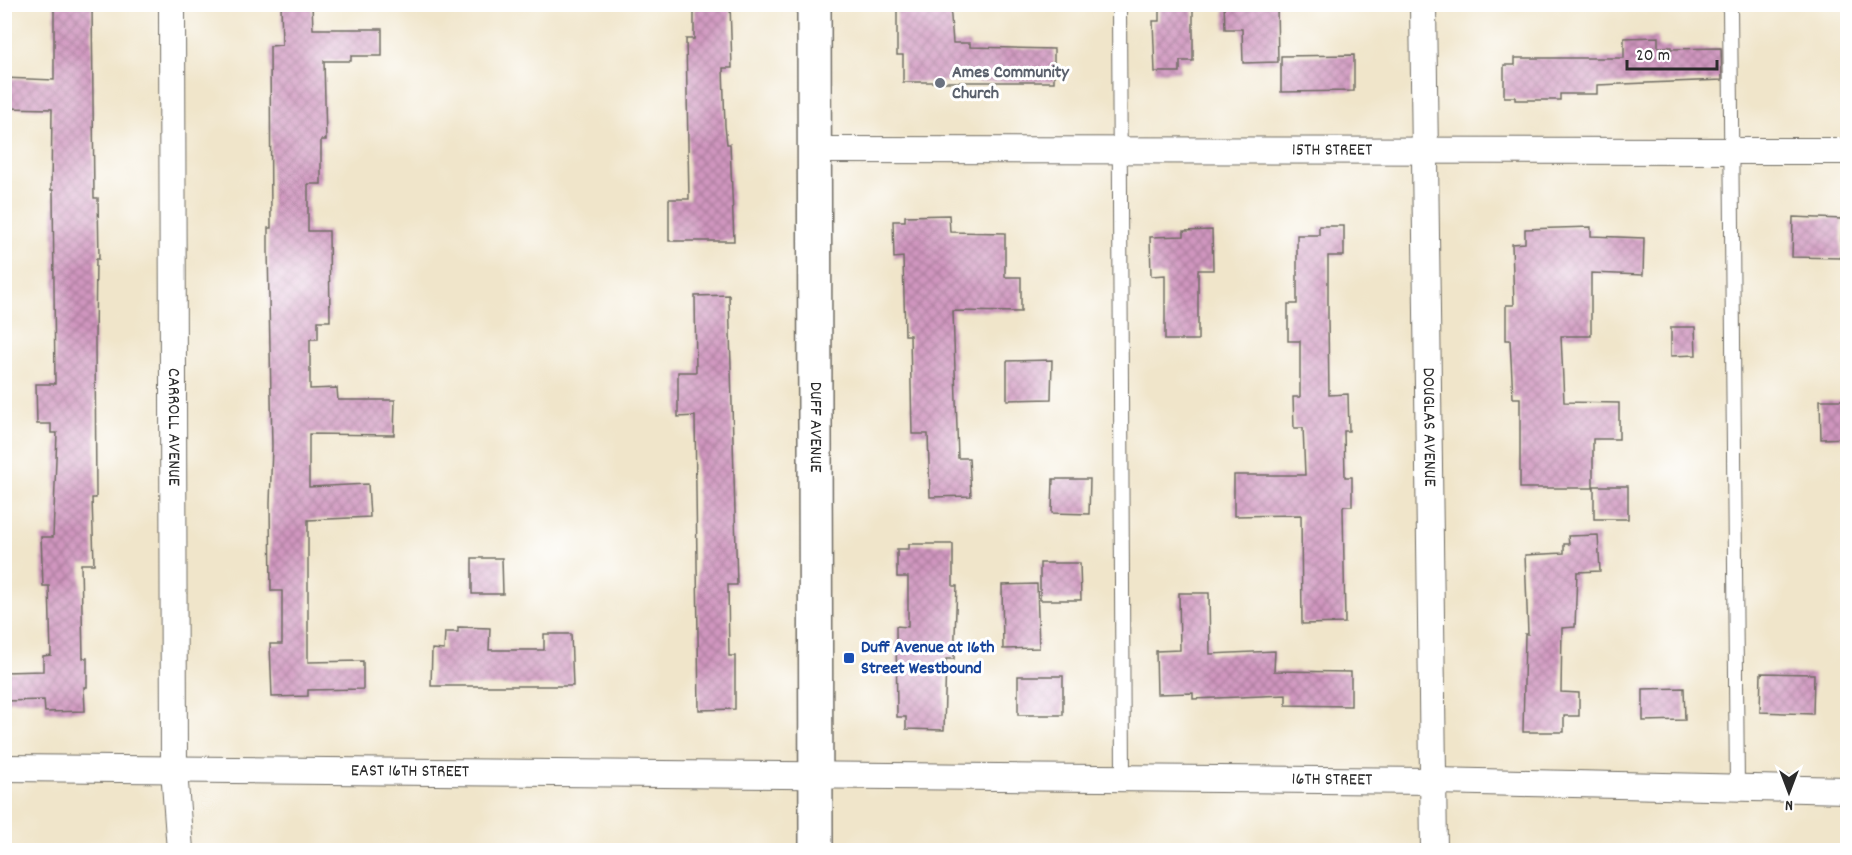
<svg xmlns="http://www.w3.org/2000/svg" width="1852" height="855" viewBox="0 0 1852 855" font-family="Dekko,sans-serif">
  <defs>
    <pattern id="building-cross-hatch" width="8" height="8" patternUnits="userSpaceOnUse" patternTransform="scale(1.5)"><rect width="8" height="8" fill="#d096bf"/><path d="M0 0l8 8M0 8l8-8" fill="none" stroke="#a97b9b"/></pattern>
  </defs>
  <rect width="100%" height="100%" fill="#fff"/>
  <filter id="ink" filterUnits="userSpaceOnUse"><feTurbulence type="fractalNoise" baseFrequency=".0167" numOctaves="2"/><feDisplacementMap in="SourceGraphic" scale="12" xChannelSelector="R" yChannelSelector="G"/><feConvolveMatrix kernelMatrix="1 2 1 2 8 2 1 2 1" color-interpolation-filters="sRGB"/></filter>
  <filter id="wash" filterUnits="userSpaceOnUse"><feTurbulence type="fractalNoise" baseFrequency=".008" numOctaves="4" result="noise"/><feDisplacementMap in="SourceGraphic" scale="24" xChannelSelector="R" yChannelSelector="G"/><feGaussianBlur stdDeviation="1.35" result="paint"/><feColorMatrix in="noise" values="0 0 0 0 0 0 0 0 0 0 0 0 0 0 0 0 0 1.4 0 .05"/><feComposite in="paint" operator="in"/></filter>
  <g filter="url(#wash)">
    <rect width="100%" height="100%" fill="#f0e5ca"/>
    <g id="blocks">
      <!-- building -->
      <path fill="url(#building-cross-hatch)" d="M 54,4 L 92,4 L 94,198 L 98,198 L 99,259 L 96,259 L 95,339 L 96,498 L 92,498 L 94,564 L 81,564 L 83,658 L 87,658 L 87,687 L 84,687 L 85,711 L 45,712 L 44,700 L 4,701 L 4,672 L 43,671 L 43,656 L 51,655 L 49,586 L 43,586 L 41,537 L 53,537 L 57,433 L 51,433 L 51,424 L 37,424 L 36,384 L 55,384 L 53,190 L 51,190 L 52,109 L 4,108 L 4,78 L 54,80 Z
        M 281,4 L 312,4 L 313,29 L 382,29 L 382,56 L 351,56 L 351,61 L 324,61 L 326,140 L 321,140 L 321,184 L 308,184 L 308,231 L 329,231 L 330,321 L 318,321 L 318,339 L 310,339 L 310,389 L 337,388 L 338,400 L 395,400 L 394,435 L 309,434 L 309,487 L 368,484 L 370,517 L 308,520 L 308,662 L 363,661 L 363,689 L 308,690 L 308,696 L 272,697 L 270,644 L 282,644 L 282,591 L 271,591 L 270,504 L 272,446 L 268,251 L 268,228 L 271,228 L 270,46 L 282,45 Z
        M 694,4 L 730,4 L 732,68 L 723,68 L 725,126 L 727,144 L 730,144 L 734,241 L 669,241 L 669,199 L 689,199 L 686,39 L 694,39 Z
        M 897,4 L 950,4 L 953,43 L 970,43 L 970,47 L 1054,49 L 1054,82 L 903,82 L 903,55 L 897,55 Z
        M 1224,4 L 1277,4 L 1278,62 L 1243,63 L 1242,29 L 1225,29 Z
        M 1159,8 L 1193,8 L 1193,61 L 1180,61 L 1180,72 L 1155,72 L 1153,21 L 1159,21 Z
        M 1658,37 L 1658,47 L 1671,47 L 1671,49 L 1721,48 L 1722,80 L 1597,85 L 1597,94 L 1560,94 L 1560,100 L 1515,100 L 1515,97 L 1504,97 L 1504,65 L 1515,65 L 1515,58 L 1624,58 L 1624,38 Z
        M 1354,55 L 1354,91 L 1281,92 L 1281,56 Z
        M 949,215 L 950,232 L 1005,233 L 1005,277 L 1021,277 L 1021,312 L 953,311 L 958,458 L 969,458 L 971,496 L 930,497 L 928,434 L 912,434 L 910,335 L 905,335 L 903,257 L 894,258 L 893,221 L 905,221 L 905,216 Z
        M 1793,217 L 1842,219 L 1841,258 L 1792,257 Z
        M 1319,226 L 1344,226 L 1344,256 L 1328,256 L 1328,320 L 1329,395 L 1348,394 L 1349,431 L 1344,431 L 1345,477 L 1352,477 L 1352,506 L 1344,506 L 1343,508 L 1345,623 L 1302,624 L 1301,515 L 1234,516 L 1234,475 L 1305,475 L 1303,428 L 1294,428 L 1293,397 L 1300,397 L 1300,341 L 1288,341 L 1288,304 L 1297,304 L 1297,235 L 1319,235 Z
        M 1591,227 L 1591,236 L 1644,238 L 1643,275 L 1591,273 L 1591,336 L 1561,336 L 1564,402 L 1619,403 L 1619,439 L 1593,439 L 1593,488 L 1520,488 L 1520,398 L 1513,398 L 1510,340 L 1506,340 L 1506,305 L 1514,305 L 1512,244 L 1525,243 L 1525,229 Z
        M 1212,230 L 1213,270 L 1198,270 L 1198,340 L 1165,340 L 1165,275 L 1151,276 L 1150,237 L 1184,236 L 1184,231 Z
        M 729,295 L 737,585 L 728,585 L 729,656 L 735,656 L 735,709 L 699,710 L 695,416 L 678,417 L 678,372 L 696,372 L 695,296 Z
        M 1671,327 L 1695,327 L 1696,355 L 1671,356 Z
        M 1052,360 L 1051,399 L 1007,400 L 1007,361 Z
        M 1820,400 L 1848,400 L 1848,438 L 1821,439 Z
        M 1053,479 L 1090,479 L 1089,514 L 1052,513 Z
        M 1594,486 L 1628,486 L 1628,519 L 1594,519 Z
        M 1598,535 L 1600,571 L 1577,572 L 1575,627 L 1562,628 L 1561,692 L 1579,693 L 1579,716 L 1564,716 L 1564,732 L 1523,732 L 1525,634 L 1528,634 L 1525,555 L 1564,553 L 1564,544 L 1569,544 L 1568,536 Z
        M 909,544 L 953,544 L 953,586 L 957,586 L 954,659 L 946,659 L 944,730 L 906,729 L 906,717 L 897,717 L 896,626 L 908,627 L 908,577 L 897,577 L 897,549 L 909,549 Z
        M 472,558 L 502,558 L 503,594 L 472,594 Z
        M 1040,563 L 1080,563 L 1081,600 L 1040,600 Z
        M 1037,584 L 1039,648 L 1003,649 L 1002,585 Z
        M 1179,593 L 1209,593 L 1210,654 L 1275,651 L 1274,671 L 1351,672 L 1351,706 L 1286,705 L 1286,695 L 1193,699 L 1193,693 L 1157,694 L 1156,651 L 1180,650 Z
        M 458,627 L 490,628 L 489,650 L 544,650 L 544,634 L 571,634 L 573,686 L 431,686 L 432,649 L 444,650 L 445,632 L 458,632 Z
        M 1761,673 L 1814,674 L 1813,714 L 1760,712 Z
        M 1018,676 L 1063,676 L 1063,715 L 1018,715 Z
        M 1684,688 L 1685,720 L 1643,721 L 1643,689 Z"/>
    </g>
  </g>
  <g filter="url(#ink)">
    <use href="#blocks" fill-opacity="0" stroke="#706c63" stroke-width="1.5"/>
    <g fill="none" stroke-linecap="round" stroke-linejoin="round">
      <!-- service casing -->
      <g stroke="#706c63" stroke-width="16">
        <path id="service" d="M 1119,4 L 1123,778
          M 1730,4 L 1737,789"/>
      </g>
      <!-- minor casing -->
      <g stroke="#706c63" stroke-width="28">
        <g id="minor">
          <path id="s1" d="M 172,4 L 174,770 L 180,850"/>
          <path id="s2" d="M 1423,4 L 1434,850"/>
          <path id="s3" d="M 814,150 L 1848,151"/>
          <path id="s4" d="M 4,768 L 1435,781 L 1848,790"/>
        </g>
      </g>
      <!-- secondary casing -->
      <g stroke="#706c63" stroke-width="36">
        <g id="secondary">
          <path id="s5" d="M 814,4 L 816,850"/>
        </g>
      </g>
      <!-- service -->
      <use href="#service" stroke="#fff" stroke-width="14"/>
      <!-- minor -->
      <use href="#minor" stroke="#fff" stroke-width="26"/>
      <!-- secondary -->
      <use href="#secondary" stroke="#fff" stroke-width="33"/>
    </g>
  </g>
  <!-- markers -->
  <circle fill="#6b7280" stroke="#fff" stroke-width="2" cx="940" cy="83" r="6"/>
  <rect fill="#1a4fb4" stroke="#fff" stroke-width="2" x="843" y="652" width="12" height="12" rx="3"/>
  <g text-anchor="middle" dominant-baseline="central" stroke-width="6" stroke-linejoin="round" paint-order="stroke">
    <!-- worship labels -->
    <g font-size="18" font-weight="bold" fill="#5b616d" stroke="#fff" text-anchor="start">
      <text x="952" y="73">Ames Community<tspan x="952" dy="21">Church</tspan></text>
    </g>
    <!-- street labels -->
    <g font-size="18" fill="#2b2b2b" stroke="#fff">
      <text stroke="none"><textPath href="#s3" startOffset="518">15TH STREET</textPath></text>
      <text stroke="none"><textPath href="#s1" startOffset="423">CARROLL AVENUE</textPath></text>
      <text stroke="none"><textPath href="#s5" startOffset="423">DUFF AVENUE</textPath></text>
      <text stroke="none"><textPath href="#s2" startOffset="423">DOUGLAS AVENUE</textPath></text>
      <text stroke="none"><textPath href="#s4" startOffset="406">EAST 16TH STREET</textPath></text>
      <text stroke="none"><textPath href="#s4" startOffset="1328">16TH STREET</textPath></text>
    </g>
    <!-- transit labels -->
    <g font-size="18" font-weight="bold" fill="#164399" stroke="#fff" text-anchor="start">
      <text x="861" y="648">Duff Avenue at 16th<tspan x="861" dy="21">Street Westbound</tspan></text>
    </g>
  </g>
  <!-- margin -->
  <rect width="1852" height="855" fill="none" stroke="#fff" stroke-width="24"/>
  <!-- north arrow -->
  <g transform="translate(1789 792) rotate(180)" stroke="#ffffff" stroke-width="4.5" paint-order="stroke">
  <path d="M0-4.5L10 22L0 15L-10 22Z" fill="#2b2b2b"/>
  <text y="-9" font-size="16" font-weight="bold" text-anchor="middle" fill="#2b2b2b">N</text>
  </g>
  <!-- scale -->
  <path d="M1627 60v9h90v-9" fill="none" stroke="#2b2b2b" stroke-width="3"/>
  <text x="1636" y="60" font-size="18" fill="#2b2b2b" stroke="#ffffff" stroke-width="4.5" paint-order="stroke">20 m</text>
</svg>
